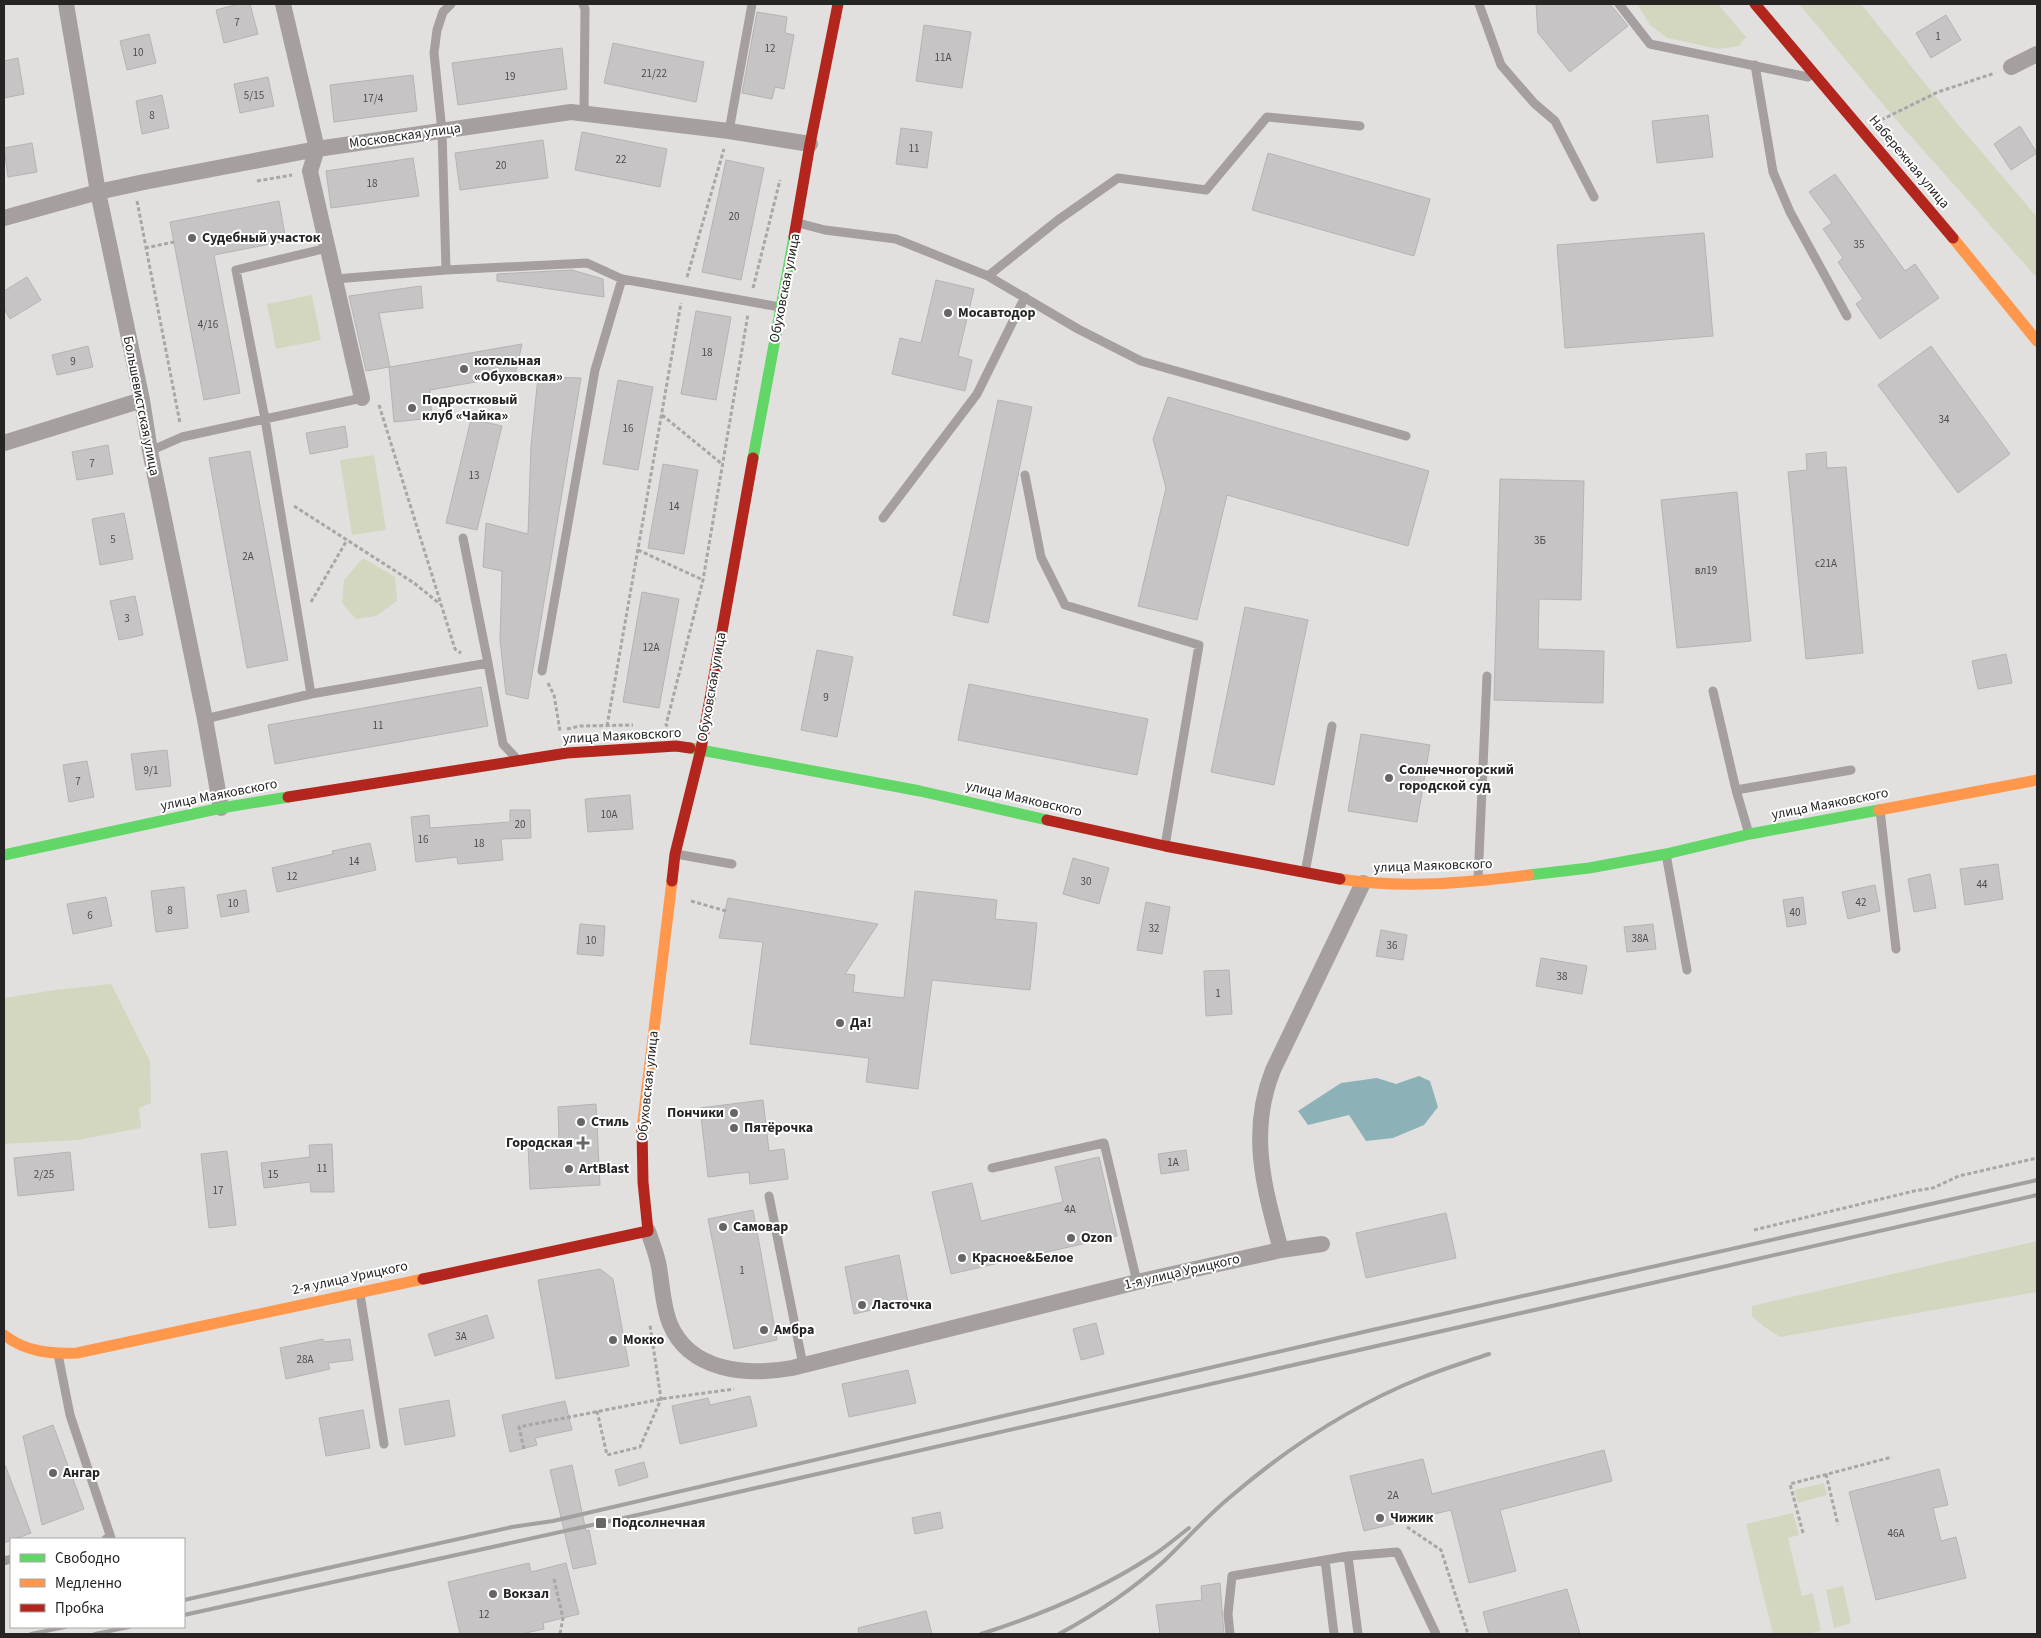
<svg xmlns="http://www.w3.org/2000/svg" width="2041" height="1638" viewBox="0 0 2041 1638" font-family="'Source Sans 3',sans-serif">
  <rect width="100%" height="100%" fill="#e1e0de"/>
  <!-- green -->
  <path fill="#d4d7bf" d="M 1637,4 L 1718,4 L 1746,37 L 1739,46 L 1719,49 L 1667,38 L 1650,25 Z
    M 1799,4 L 1861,4 L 1956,122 L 2037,217 L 2037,278 L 1891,114 Z
    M 312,295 L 321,340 L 276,349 L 267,304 Z
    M 374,455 L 386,530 L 352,535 L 340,460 Z
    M 363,558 L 395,577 L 397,601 L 376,616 L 356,619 L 342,603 L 344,580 Z
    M 111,984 L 150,1061 L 151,1103 L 139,1108 L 141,1128 L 78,1140 L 4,1144 L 4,998 L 55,990 Z
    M 2037,1241 L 2037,1292 L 1780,1337 L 1763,1326 L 1752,1316 L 1752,1306 Z
    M 1824,1483 L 1827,1495 L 1798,1503 L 1794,1490 Z
    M 1793,1513 L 1799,1535 L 1788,1538 L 1802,1596 L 1813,1593 L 1821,1631 L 1807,1634 L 1773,1634 L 1746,1524 Z
    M 1843,1586 L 1851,1623 L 1834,1628 L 1826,1590 Z"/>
  <!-- water -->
  <path fill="#8cb2b8" d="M 1419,1076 L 1430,1081 L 1438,1107 L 1424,1125 L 1393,1138 L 1366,1141 L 1349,1115 L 1308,1125 L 1298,1111 L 1341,1083 L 1377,1078 L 1396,1084 Z"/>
  <!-- building -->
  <path fill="#c6c4c4" stroke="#b5b4b3" d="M 239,4 L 250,4 L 258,34 L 224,43 L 216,10 Z
    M 1536,4 L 1610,4 L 1628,26 L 1570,72 L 1538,33 Z
    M 757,12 L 787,17 L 785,33 L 794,35 L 784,89 L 775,87 L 772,99 L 742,93 Z
    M 1946,15 L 1961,40 L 1931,58 L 1916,33 Z
    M 924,25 L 971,32 L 962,88 L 916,81 Z
    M 149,34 L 156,63 L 127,70 L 120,41 Z
    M 613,43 L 704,62 L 696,102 L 604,83 Z
    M 562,48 L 567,89 L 458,105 L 452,63 Z
    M 18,58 L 24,94 L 4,98 L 4,61 Z
    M 413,75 L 417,111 L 334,122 L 330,85 Z
    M 268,77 L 274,106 L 240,113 L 234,84 Z
    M 162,95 L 169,128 L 142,134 L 136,101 Z
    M 1708,115 L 1713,157 L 1657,163 L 1652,121 Z
    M 2020,126 L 2037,153 L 2011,170 L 1994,144 Z
    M 901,128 L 932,132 L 927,168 L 896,164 Z
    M 582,132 L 667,149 L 660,187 L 575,170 Z
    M 543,140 L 548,178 L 460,190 L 455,153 Z
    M 32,143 L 37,172 L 8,177 L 4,148 Z
    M 1268,153 L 1430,199 L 1414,256 L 1252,210 Z
    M 413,158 L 419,196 L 331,208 L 326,171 Z
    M 726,160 L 764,168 L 741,280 L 702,272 Z
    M 1835,174 L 1905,271 L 1915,264 L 1939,298 L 1880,339 L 1856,304 L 1863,299 L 1838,262 L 1843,258 L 1823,229 L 1832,223 L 1809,192 Z
    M 279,201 L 286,241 L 214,255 L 240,393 L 204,400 L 170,222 Z
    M 1704,233 L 1713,336 L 1565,348 L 1557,245 Z
    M 572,270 L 603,279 L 604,297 L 497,281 L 497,274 Z
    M 27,277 L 41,300 L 10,319 L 4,309 L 4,291 Z
    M 936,280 L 974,289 L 958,356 L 972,360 L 965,391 L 892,374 L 900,338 L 921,343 Z
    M 421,286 L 423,308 L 379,313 L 390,367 L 522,344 L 515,375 L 430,390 L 432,418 L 394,422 L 389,367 L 366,371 L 349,296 Z
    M 696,311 L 731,317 L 716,400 L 681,394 Z
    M 88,346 L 93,367 L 57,375 L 52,355 Z
    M 1931,346 L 2010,454 L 1958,493 L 1878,385 Z
    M 538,377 L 581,378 L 528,699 L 506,694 L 500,640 L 502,571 L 483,567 L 486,523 L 528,534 L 531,445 Z
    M 618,380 L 653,387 L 638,470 L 603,464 Z
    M 1168,397 L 1429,471 L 1408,546 L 1227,495 L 1197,620 L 1138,606 L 1166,488 L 1153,439 Z
    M 998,400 L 1032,407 L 988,623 L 953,615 Z
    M 471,419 L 502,426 L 477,530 L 446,523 Z
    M 345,426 L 348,447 L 310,454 L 306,433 Z
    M 108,445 L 113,474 L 77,480 L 72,452 Z
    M 250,451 L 288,660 L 247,668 L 209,458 Z
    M 1826,452 L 1827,468 L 1846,467 L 1863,653 L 1806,659 L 1788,472 L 1807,470 L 1806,454 Z
    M 663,464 L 698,470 L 684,554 L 648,548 Z
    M 1500,479 L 1584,481 L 1581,600 L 1539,599 L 1538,649 L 1604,651 L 1603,703 L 1494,700 Z
    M 1737,492 L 1751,641 L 1677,648 L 1661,500 Z
    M 124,513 L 133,559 L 100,565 L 92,519 Z
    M 642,592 L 679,599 L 659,708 L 623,702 Z
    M 135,596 L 143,635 L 119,640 L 110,601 Z
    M 1245,607 L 1308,620 L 1274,785 L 1211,772 Z
    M 817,650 L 853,657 L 837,737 L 801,730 Z
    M 2006,654 L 2012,683 L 1978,689 L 1972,661 Z
    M 969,684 L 1148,719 L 1137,775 L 958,740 Z
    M 481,687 L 488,726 L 275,764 L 268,725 Z
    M 1361,734 L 1430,745 L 1417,822 L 1348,811 Z
    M 167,750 L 171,786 L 136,790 L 131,754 Z
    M 87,761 L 94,797 L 69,802 L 63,765 Z
    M 630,795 L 633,829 L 588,832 L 585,799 Z
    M 510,810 L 530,810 L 531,838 L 501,839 L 503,860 L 458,864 L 457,857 L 416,862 L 411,817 L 429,815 L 430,828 L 510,822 Z
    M 370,843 L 376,870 L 277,892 L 272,868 L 333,854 L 332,851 Z
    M 1073,858 L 1109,868 L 1099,904 L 1063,894 Z
    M 1998,864 L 2003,899 L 1965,905 L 1960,869 Z
    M 1930,874 L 1936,908 L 1914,912 L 1908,879 Z
    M 1875,885 L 1880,911 L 1848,919 L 1842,892 Z
    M 184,887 L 188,928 L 156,932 L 151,891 Z
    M 246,890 L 249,912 L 221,917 L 217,895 Z
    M 915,891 L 997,900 L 995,919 L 1037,923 L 1030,990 L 932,980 L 918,1089 L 866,1082 L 869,1058 L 750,1044 L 763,942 L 719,938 L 728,898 L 878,924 L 845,974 L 855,975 L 853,992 L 904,998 Z
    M 106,897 L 112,926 L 73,934 L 67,904 Z
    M 1803,897 L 1806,924 L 1787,927 L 1783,900 Z
    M 1146,902 L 1170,907 L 1162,954 L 1137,950 Z
    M 580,924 L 605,926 L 603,956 L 577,954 Z
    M 1653,924 L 1656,949 L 1627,952 L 1624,927 Z
    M 1381,930 L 1407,935 L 1403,960 L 1376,956 Z
    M 1541,958 L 1587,966 L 1582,994 L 1536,986 Z
    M 1229,970 L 1232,1014 L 1206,1016 L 1204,971 Z
    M 763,1100 L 769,1151 L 784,1149 L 788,1179 L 750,1184 L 749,1172 L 708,1177 L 700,1108 Z
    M 596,1104 L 600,1185 L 530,1189 L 528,1144 L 559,1142 L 558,1107 Z
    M 332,1144 L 334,1192 L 311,1192 L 310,1182 L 264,1188 L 261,1163 L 310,1157 L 309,1145 Z
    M 1186,1150 L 1189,1170 L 1161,1174 L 1158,1154 Z
    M 227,1151 L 236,1225 L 209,1228 L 201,1154 Z
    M 70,1152 L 74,1190 L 18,1196 L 14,1158 Z
    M 1099,1157 L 1117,1236 L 951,1274 L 932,1192 L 972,1183 L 981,1221 L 1063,1202 L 1055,1167 Z
    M 753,1210 L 777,1340 L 734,1349 L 708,1219 Z
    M 1446,1213 L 1456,1258 L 1366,1278 L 1356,1233 Z
    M 899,1255 L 908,1302 L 854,1314 L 845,1267 Z
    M 600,1269 L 613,1279 L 629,1366 L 556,1379 L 538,1280 Z
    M 487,1315 L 494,1338 L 435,1356 L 428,1334 Z
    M 1096,1323 L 1104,1354 L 1081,1360 L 1073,1329 Z
    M 323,1339 L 324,1342 L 350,1339 L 353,1360 L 328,1363 L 330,1369 L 286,1379 L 280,1348 Z
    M 908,1370 L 916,1403 L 849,1417 L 842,1384 Z
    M 750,1396 L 757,1426 L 680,1444 L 672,1406 L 708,1398 L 710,1405 Z
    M 449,1400 L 455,1436 L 405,1445 L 399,1409 Z
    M 565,1401 L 572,1430 L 535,1438 L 537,1445 L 510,1452 L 502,1415 Z
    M 363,1410 L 370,1448 L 326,1456 L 319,1418 Z
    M 53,1425 L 84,1509 L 42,1525 L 23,1436 Z
    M 1604,1450 L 1612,1481 L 1500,1510 L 1516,1571 L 1469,1583 L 1451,1510 L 1364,1531 L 1350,1476 L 1423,1459 L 1432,1494 Z
    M 644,1462 L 648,1477 L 619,1486 L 615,1470 Z
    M 5,1465 L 31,1533 L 4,1543 L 4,1466 Z
    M 572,1465 L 586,1531 L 589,1530 L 596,1564 L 573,1569 L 550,1470 Z
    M 1939,1469 L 1948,1505 L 1933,1508 L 1941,1541 L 1956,1537 L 1966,1578 L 1876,1600 L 1849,1492 Z
    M 940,1512 L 943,1528 L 915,1534 L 912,1518 Z
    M 529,1563 L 531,1572 L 566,1563 L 579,1614 L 543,1623 L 544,1629 L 521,1634 L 460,1634 L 448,1582 Z
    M 1220,1583 L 1224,1634 L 1160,1634 L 1156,1605 L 1202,1600 L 1201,1586 Z
    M 1567,1589 L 1580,1634 L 1489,1634 L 1483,1612 Z
    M 926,1611 L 932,1634 L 859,1634 L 858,1628 Z"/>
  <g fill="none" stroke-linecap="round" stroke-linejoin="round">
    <!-- path -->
    <path stroke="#aaa5a6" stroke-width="3" stroke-dasharray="4 2.5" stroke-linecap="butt" d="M 1881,120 L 1938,92 L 1995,73
      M 257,181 L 292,175
      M 137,201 L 180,423
      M 145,248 L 174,242
      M 687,277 L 724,149
      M 753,288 L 780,180
      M 379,405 L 455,649 L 461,653
      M 662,415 L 722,464
      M 294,506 L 414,583 L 440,604
      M 638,550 L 703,580
      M 311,602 L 347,540
      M 548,683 L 554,695 L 560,731
      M 607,726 L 681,303
      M 668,726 L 666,725 L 703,580 L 748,314
      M 567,729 L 580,726 L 633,725
      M 691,901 L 726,911
      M 1754,1230 L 1914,1191 L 1933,1188 L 1959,1176 L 2037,1158
      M 597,1411 L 607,1455 L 640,1447 L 661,1399 L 650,1325
      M 524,1449 L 519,1427 L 661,1399 L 734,1389
      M 1826,1474 L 1838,1525
      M 1407,1527 L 1441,1550 L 1468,1634
      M 1803,1533 L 1790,1484 L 1892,1457
      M 554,1579 L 563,1618 L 560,1634"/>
    <!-- lane -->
    <path stroke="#a59f9f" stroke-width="9" d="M 583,4 L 585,9 L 584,114
      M 1479,4 L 1501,65 L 1534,103 L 1555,121 L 1594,197
      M 1619,4 L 1650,44 L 1808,77
      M 1755,65 L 1773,172 L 1790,212 L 1847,316
      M 729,131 L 752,4
      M 798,223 L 825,230 L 896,239 L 988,276 L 1078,329 L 1141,361 L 1406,436
      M 446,270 L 442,131 L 434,53 L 437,30 L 443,12 L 451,4
      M 988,276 L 1058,220 L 1118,178 L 1206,190 L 1267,117 L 1360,126
      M 335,279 L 446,270 L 587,263 L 622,279 L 780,307
      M 150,451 L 182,437 L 362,398
      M 1025,475 L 1041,557 L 1065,605 L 1199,645 L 1165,846
      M 883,518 L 977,394 L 1025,297
      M 463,538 L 488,663
      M 542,671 L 595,370 L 622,279
      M 1713,691 L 1736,790 L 1749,834
      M 311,694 L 265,419 L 236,270 L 327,248
      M 205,719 L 311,694 L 488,663 L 503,744 L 516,758
      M 1736,790 L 1851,770
      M 1880,810 L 1896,949
      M 676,854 L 732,864
      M 1666,854 L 1687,970
      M 1305,873 L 1332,726
      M 1478,880 L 1487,676
      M 992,1168 L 1104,1143 L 1137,1282
      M 769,1196 L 803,1365
      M 360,1294 L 384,1444
      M 58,1354 L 70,1415 L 111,1538 L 106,1539
      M 1348,1556 L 1358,1634
      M 1325,1560 L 1334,1634
      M 4,1561 L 11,1559
      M 1230,1634 L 1228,1614 L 1232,1576 L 1348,1556 L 1397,1552 L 1436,1634"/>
    <!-- street -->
    <path stroke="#a59f9f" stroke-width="16" d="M 66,4 L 98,192 L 142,400 L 150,451 L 205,719 L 221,808
      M 283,4 L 317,149 L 310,171 L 362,398
      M 2011,67 L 2037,54
      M 4,218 L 98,192 L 144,182 L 317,149 L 571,112 L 729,131 L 810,144
      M 4,443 L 142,400
      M 648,1231 C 652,1243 657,1255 659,1267 C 662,1285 663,1307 670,1324 C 690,1372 748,1376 792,1368 L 1137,1282 L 1281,1250 C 1264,1187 1248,1133 1273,1070 L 1363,883
      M 1281,1250 L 1322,1244"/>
    <!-- fast -->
    <path stroke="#63d668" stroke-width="11" d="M 753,458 L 794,237
      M 690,748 L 920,791 L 1047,820
      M 4,855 L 221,808 L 288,797
      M 1529,875 L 1589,868 L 1666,854 L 1750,834 L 1879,810"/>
    <!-- slow -->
    <path stroke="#ff974d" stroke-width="11" d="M 1953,238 L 2037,341
      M 1879,810 L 2037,780
      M 1340,879 C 1403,889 1466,883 1529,875
      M 642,1129 L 672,881
      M 4,1335 C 26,1352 50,1354 77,1353 L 423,1279"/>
    <!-- jam -->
    <path stroke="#b3261e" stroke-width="11" d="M 1755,4 L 1953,238
      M 794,237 L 810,144 L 838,4
      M 288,797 L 567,753 L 676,746 L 690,748
      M 1047,820 L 1165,846 L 1340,879
      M 672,881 L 675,854 L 701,749 L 753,458
      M 423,1279 L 648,1231 L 643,1182 L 642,1129"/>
    <!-- rail -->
    <path stroke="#a4a0a0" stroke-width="4" d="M 184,1600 L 512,1527 L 553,1521 L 1372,1330 L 2037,1180
      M 184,1615 L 651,1512 L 2037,1195
      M 31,1634 L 65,1627
      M 95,1634 L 129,1627
      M 981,1634 C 1041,1615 1100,1590 1152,1556 C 1165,1548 1177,1537 1189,1528
      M 1059,1634 C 1096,1614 1132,1590 1164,1561 C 1186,1540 1206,1517 1229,1498 C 1286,1449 1351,1406 1421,1378 C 1443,1369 1466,1362 1489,1354"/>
  </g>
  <!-- markers -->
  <g fill="#676665" stroke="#fff" stroke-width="2">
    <circle cx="192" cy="238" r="5"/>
    <circle cx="948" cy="313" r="5"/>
    <circle cx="464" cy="369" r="5"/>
    <circle cx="412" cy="408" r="5"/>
    <circle cx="1389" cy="778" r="5"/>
    <circle cx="840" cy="1023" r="5"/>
    <circle cx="734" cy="1113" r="5"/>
    <circle cx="581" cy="1122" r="5"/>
    <circle cx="734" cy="1128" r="5"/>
    <path d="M580.5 1135.5h5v5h5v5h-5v5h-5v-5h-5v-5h5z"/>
    <circle cx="569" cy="1169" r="5"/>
    <circle cx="723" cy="1227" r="5"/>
    <circle cx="1071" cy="1238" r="5"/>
    <circle cx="962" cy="1258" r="5"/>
    <circle cx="862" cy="1305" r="5"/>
    <circle cx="764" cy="1330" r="5"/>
    <circle cx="613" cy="1340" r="5"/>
    <circle cx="53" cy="1473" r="5"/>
    <circle cx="1380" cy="1518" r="5"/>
    <rect x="595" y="1517" width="12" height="12" rx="2.5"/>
    <circle cx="493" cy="1594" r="5"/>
  </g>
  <g text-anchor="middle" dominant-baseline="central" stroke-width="4" stroke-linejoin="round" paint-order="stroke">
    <!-- number labels -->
    <g font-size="11" fill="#4e4d4c">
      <text x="237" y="22">7</text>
      <text x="1938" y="36">1</text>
      <text x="770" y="48">12</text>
      <text x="138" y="52">10</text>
      <text x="943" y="57">11А</text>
      <text x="654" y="73">21/22</text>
      <text x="510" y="76">19</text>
      <text x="254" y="95">5/15</text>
      <text x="373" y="98">17/4</text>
      <text x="152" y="115">8</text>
      <text x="914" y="148">11</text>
      <text x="621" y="159">22</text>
      <text x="501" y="165">20</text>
      <text x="372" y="183">18</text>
      <text x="734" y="216">20</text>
      <text x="1859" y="244">35</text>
      <text x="208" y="324">4/16</text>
      <text x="707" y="352">18</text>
      <text x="73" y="361">9</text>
      <text x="1944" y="419">34</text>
      <text x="628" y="428">16</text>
      <text x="92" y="463">7</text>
      <text x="474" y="475">13</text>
      <text x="674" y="506">14</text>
      <text x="113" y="539">5</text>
      <text x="1540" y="540">3Б</text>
      <text x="248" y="556">2А</text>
      <text x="1826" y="563">с21А</text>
      <text x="1706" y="570">вл19</text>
      <text x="127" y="618">3</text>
      <text x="651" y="647">12А</text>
      <text x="826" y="697">9</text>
      <text x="378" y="725">11</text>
      <text x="151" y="770">9/1</text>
      <text x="78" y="781">7</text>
      <text x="609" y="814">10А</text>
      <text x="520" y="824">20</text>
      <text x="423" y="839">16</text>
      <text x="479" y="843">18</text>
      <text x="354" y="861">14</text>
      <text x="292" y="876">12</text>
      <text x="1086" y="881">30</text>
      <text x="1982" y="884">44</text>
      <text x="1861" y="902">42</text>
      <text x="233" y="903">10</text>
      <text x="170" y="910">8</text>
      <text x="1795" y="912">40</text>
      <text x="90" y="915">6</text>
      <text x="1154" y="928">32</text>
      <text x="1640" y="938">38А</text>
      <text x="591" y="940">10</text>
      <text x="1392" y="945">36</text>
      <text x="1562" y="976">38</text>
      <text x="1218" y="993">1</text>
      <text x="1173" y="1162">1А</text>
      <text x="322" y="1168">11</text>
      <text x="44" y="1174">2/25</text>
      <text x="273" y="1174">15</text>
      <text x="218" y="1190">17</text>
      <text x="1070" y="1209">4А</text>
      <text x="742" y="1270">1</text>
      <text x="461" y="1336">3А</text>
      <text x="305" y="1359">28А</text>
      <text x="1393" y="1495">2А</text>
      <text x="1896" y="1533">46А</text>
      <text x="484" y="1614">12</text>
    </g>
    <!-- street labels -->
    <g font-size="14" fill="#262524" stroke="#fff">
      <text transform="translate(405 136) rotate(-8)">Московская улица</text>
      <text transform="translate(1909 162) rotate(50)">Набережная улица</text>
      <text transform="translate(785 288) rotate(-79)">Обуховская улица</text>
      <text transform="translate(141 406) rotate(79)">Большевистская улица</text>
      <text transform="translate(712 687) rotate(-80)">Обуховская улица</text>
      <text transform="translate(622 736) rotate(-3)">улица Маяковского</text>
      <text transform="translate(219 795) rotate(-11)">улица Маяковского</text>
      <text transform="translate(1024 799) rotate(13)">улица Маяковского</text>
      <text transform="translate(1830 804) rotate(-11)">улица Маяковского</text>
      <text transform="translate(1433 866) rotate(-2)">улица Маяковского</text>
      <text transform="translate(648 1086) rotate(-84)">Обуховская улица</text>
      <text transform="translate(1182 1272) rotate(-13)">1-я улица Урицкого</text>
      <text transform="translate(350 1278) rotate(-12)">2-я улица Урицкого</text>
    </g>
    <!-- poi labels -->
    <g font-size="14" font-weight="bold" fill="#262524" stroke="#fff" text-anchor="start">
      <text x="202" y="238">Судебный участок</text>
      <text x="958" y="313">Мосавтодор</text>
      <text x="474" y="361">котельная<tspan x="474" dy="16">«Обуховская»</tspan></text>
      <text x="422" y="400">Подростковый<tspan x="422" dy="16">клуб «Чайка»</tspan></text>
      <text x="1399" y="770">Солнечногорский<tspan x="1399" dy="16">городской суд</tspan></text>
      <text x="850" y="1023">Да!</text>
      <text x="724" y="1113" text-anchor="end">Пончики</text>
      <text x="591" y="1122">Стиль</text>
      <text x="744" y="1128">Пятёрочка</text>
      <text x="573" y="1143" text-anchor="end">Городская</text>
      <text x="579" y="1169">ArtBlast</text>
      <text x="733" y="1227">Самовар</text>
      <text x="1081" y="1238">Ozon</text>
      <text x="972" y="1258">Красное&amp;Белое</text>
      <text x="872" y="1305">Ласточка</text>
      <text x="774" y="1330">Амбра</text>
      <text x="623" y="1340">Мокко</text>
      <text x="63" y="1473">Ангар</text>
      <text x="1390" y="1518">Чижик</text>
      <text x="612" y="1523">Подсолнечная</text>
      <text x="503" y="1594">Вокзал</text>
    </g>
  </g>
  <!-- border -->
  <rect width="2041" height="1638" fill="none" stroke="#262524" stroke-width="10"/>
  <!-- legend -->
  <rect x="10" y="1538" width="175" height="90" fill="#ffffff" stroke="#a8a8a7"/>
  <rect x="20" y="1554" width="25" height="8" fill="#63d668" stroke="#a8a8a7"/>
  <text x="55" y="1563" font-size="15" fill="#262524">Свободно</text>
  <rect x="20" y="1579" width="25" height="8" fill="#ff974d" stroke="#a8a8a7"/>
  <text x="55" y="1588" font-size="15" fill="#262524">Медленно</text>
  <rect x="20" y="1604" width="25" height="8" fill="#b3261e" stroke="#a8a8a7"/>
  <text x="55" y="1613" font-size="15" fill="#262524">Пробка</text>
</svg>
